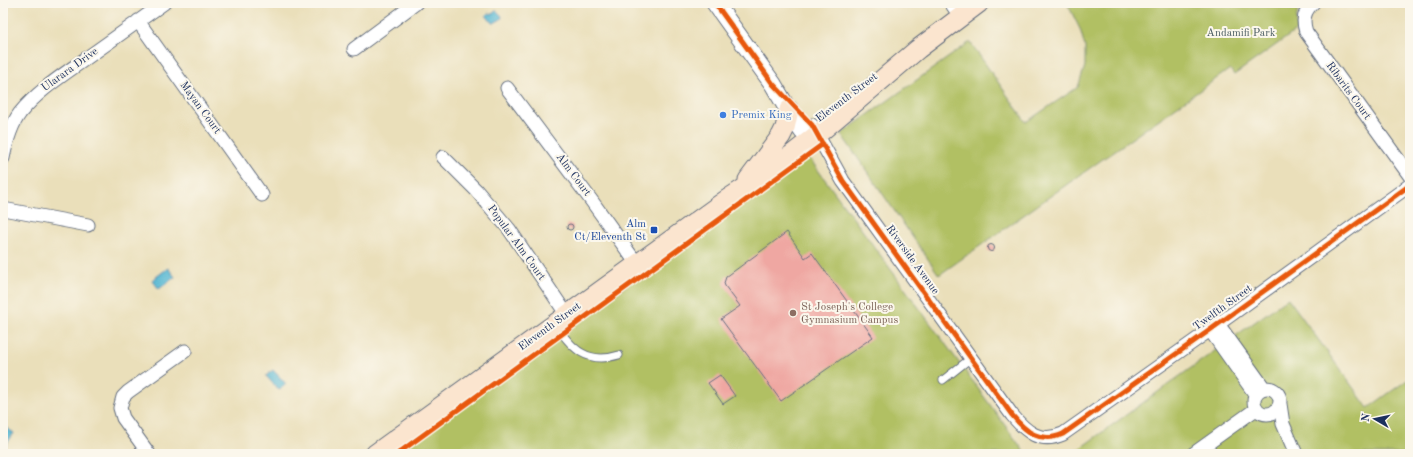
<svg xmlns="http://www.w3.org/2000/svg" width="1413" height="457" viewBox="0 0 1413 457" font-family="'Old Standard TT',serif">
  <rect width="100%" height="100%" fill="#fbf7ec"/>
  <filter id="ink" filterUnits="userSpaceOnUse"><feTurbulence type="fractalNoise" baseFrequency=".025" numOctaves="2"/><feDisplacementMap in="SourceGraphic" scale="8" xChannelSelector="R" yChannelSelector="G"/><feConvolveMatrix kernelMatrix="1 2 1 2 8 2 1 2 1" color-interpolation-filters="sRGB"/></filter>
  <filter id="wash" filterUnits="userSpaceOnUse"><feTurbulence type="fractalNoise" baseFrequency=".012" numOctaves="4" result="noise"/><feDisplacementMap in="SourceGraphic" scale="16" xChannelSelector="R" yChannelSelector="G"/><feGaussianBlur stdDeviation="0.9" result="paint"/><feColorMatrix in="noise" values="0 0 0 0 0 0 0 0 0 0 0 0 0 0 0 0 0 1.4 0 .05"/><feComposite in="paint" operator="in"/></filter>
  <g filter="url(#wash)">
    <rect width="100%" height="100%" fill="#eadfba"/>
    <!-- green -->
    <path fill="#b1c063" stroke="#667860" d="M 1067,3 L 1302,3 C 1296,12 1296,19 1297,30 L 1234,75 L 1230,69 L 939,275 L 841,134 L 970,42 L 1026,122 L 1078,87 L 1085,66 L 1085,47 L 1080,29 Z
      M 807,155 L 1026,454 L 392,454 Z
      M 1288,298 L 1368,408 L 1410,378 L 1410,454 L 1072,454 Z"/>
    <!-- water -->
    <path fill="#53b6d1" stroke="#377298" d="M 496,10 L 502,16 L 501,19 L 494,23 L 492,23 L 486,15 L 488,13 L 493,14 Z
      M 168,268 L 175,277 L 159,289 L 152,280 Z
      M 273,370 L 286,384 L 279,390 L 266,376 Z
      M 5,427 L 14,433 L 3,449 L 3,429 Z"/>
    <g id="blocks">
      <!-- building -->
      <path fill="#efa7a2" d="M567 227a3 3 0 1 1 6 0a3 3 0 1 1-6 0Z
        M 787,232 L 805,258 L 812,253 L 873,337 L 781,401 L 721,319 L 740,306 L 725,286 L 724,283 L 726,277 Z
        M987.5 248a3.5 3.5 0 1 1 7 0a3.5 3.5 0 1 1-7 0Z
        M 720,375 L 735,396 L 723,404 L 708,383 Z"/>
    </g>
  </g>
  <g filter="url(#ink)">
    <use href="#blocks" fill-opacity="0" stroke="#636d7e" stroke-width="1"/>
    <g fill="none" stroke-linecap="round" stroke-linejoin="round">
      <!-- service casing -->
      <g stroke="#636d7e" stroke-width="9">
        <path id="service" d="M 555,324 C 572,349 587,365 619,355
          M 943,380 L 971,358"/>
      </g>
      <!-- minor casing -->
      <g stroke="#636d7e" stroke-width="15">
        <path id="minor" d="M 951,3 L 960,16
          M 1313,3 C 1304,11 1302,20 1306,32 L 1410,176
          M 138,21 L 262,195
          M 354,49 L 416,3
          M 507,88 L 591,200 L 637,264
          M 812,125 L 843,181 L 1012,415 C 1026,432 1040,444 1063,434 L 1210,330 L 1410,185
          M 443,157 L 476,190 L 509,229 L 567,315
          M 3,158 C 6,143 11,125 20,113 C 37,92 60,77 81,62 C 109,42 136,23 164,3
          M 3,209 L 88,225
          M 1218,324 L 1264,388
          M 1210,330 L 1255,394
          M1254 401a13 13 0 1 1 26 0a13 13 0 1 1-26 0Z
          M 1280,404 L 1283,424 L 1296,454
          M 149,454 L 123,418 L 120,408 L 123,397 L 128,392 L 185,351
          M 1193,454 L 1256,409"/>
      </g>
      <!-- tertiary casing -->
      <g stroke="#636d7e" stroke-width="19">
        <path id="tertiary" d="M 715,3 L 773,84 L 790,113 L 803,132"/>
      </g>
      <!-- secondary casing -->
      <g stroke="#636d7e" stroke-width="21">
        <path id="secondary" d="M 748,180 L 781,136 L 785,128 L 789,110
          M 375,454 L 726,200 L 772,170 L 818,134 L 918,49 L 979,3"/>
      </g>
      <!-- service -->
      <use href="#service" stroke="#fff" stroke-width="7"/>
      <!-- minor -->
      <use href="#minor" stroke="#fff" stroke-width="13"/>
      <!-- tertiary -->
      <use href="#tertiary" stroke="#fff" stroke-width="17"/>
      <!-- secondary -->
      <use href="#secondary" stroke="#fbe5cf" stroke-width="19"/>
      <!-- cycleway casing -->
      <g stroke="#fbf7ec" stroke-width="8">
        <path id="cycleway" d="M 715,3 L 773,84 L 812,125 L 843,181 L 1012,415 C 1026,432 1040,444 1063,434 L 1210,330 L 1410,185
          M 397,454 L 823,144"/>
      </g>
      <!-- cycleway -->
      <use href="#cycleway" stroke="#e8590c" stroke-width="5"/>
    </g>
  </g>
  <!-- markers -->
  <circle fill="#3f7fe0" stroke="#fbf7ec" stroke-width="1.5" cx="723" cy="115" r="4"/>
  <rect fill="#1a4fb4" stroke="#fbf7ec" stroke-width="1.5" x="650" y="226" width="8" height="8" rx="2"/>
  <circle fill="#8d6e63" stroke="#fbf7ec" stroke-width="1.5" cx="793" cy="313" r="4"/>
  <g text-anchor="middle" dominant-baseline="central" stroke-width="4" stroke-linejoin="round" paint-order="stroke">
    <!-- park labels -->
    <g font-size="11" fill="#485a60" stroke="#fbf7ec">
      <text x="1241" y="33">Andamifi Park</text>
    </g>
    <!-- street labels -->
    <g font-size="11" fill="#1b2f5e" stroke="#fbf7ec">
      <text transform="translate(70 70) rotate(-36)">Ularara Drive</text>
      <text transform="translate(1348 91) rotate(54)">Ribarits Court</text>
      <text transform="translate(847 98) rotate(-37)">Eleventh Street</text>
      <text transform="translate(200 108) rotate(54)">Mayan Court</text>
      <text transform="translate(573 175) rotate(53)">Alm Court</text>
      <text transform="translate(516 243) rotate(54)">Popular Alm Court</text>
      <text transform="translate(912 260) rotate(54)">Riverside Avenue</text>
      <text transform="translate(1223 308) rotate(-36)">Twelfth Street</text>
      <text transform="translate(550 327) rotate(-36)">Eleventh Street</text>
    </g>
    <!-- shop labels -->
    <g font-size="11" fill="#366cbe" stroke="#fbf7ec" text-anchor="start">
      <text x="731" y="115">Premix King</text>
    </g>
    <!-- transit labels -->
    <g font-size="11" fill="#164399" stroke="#fbf7ec" text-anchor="end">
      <text x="646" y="224">Alm<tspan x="646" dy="13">Ct/Eleventh St</tspan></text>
    </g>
    <!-- education labels -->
    <g font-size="11" fill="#785e54" stroke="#fbf7ec" text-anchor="start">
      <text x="801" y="307">St Joseph's College<tspan x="801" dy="13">Gymnasium Campus</tspan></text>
    </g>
  </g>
  <!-- margin -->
  <rect width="1413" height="457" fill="none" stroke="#fbf7ec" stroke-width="16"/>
  <!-- north arrow -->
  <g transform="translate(1375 419) rotate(279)" stroke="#fbf7ec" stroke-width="3" paint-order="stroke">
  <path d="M0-3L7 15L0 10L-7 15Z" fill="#1b2f5e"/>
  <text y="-6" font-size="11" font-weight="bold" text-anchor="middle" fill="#1b2f5e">N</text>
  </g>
</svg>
